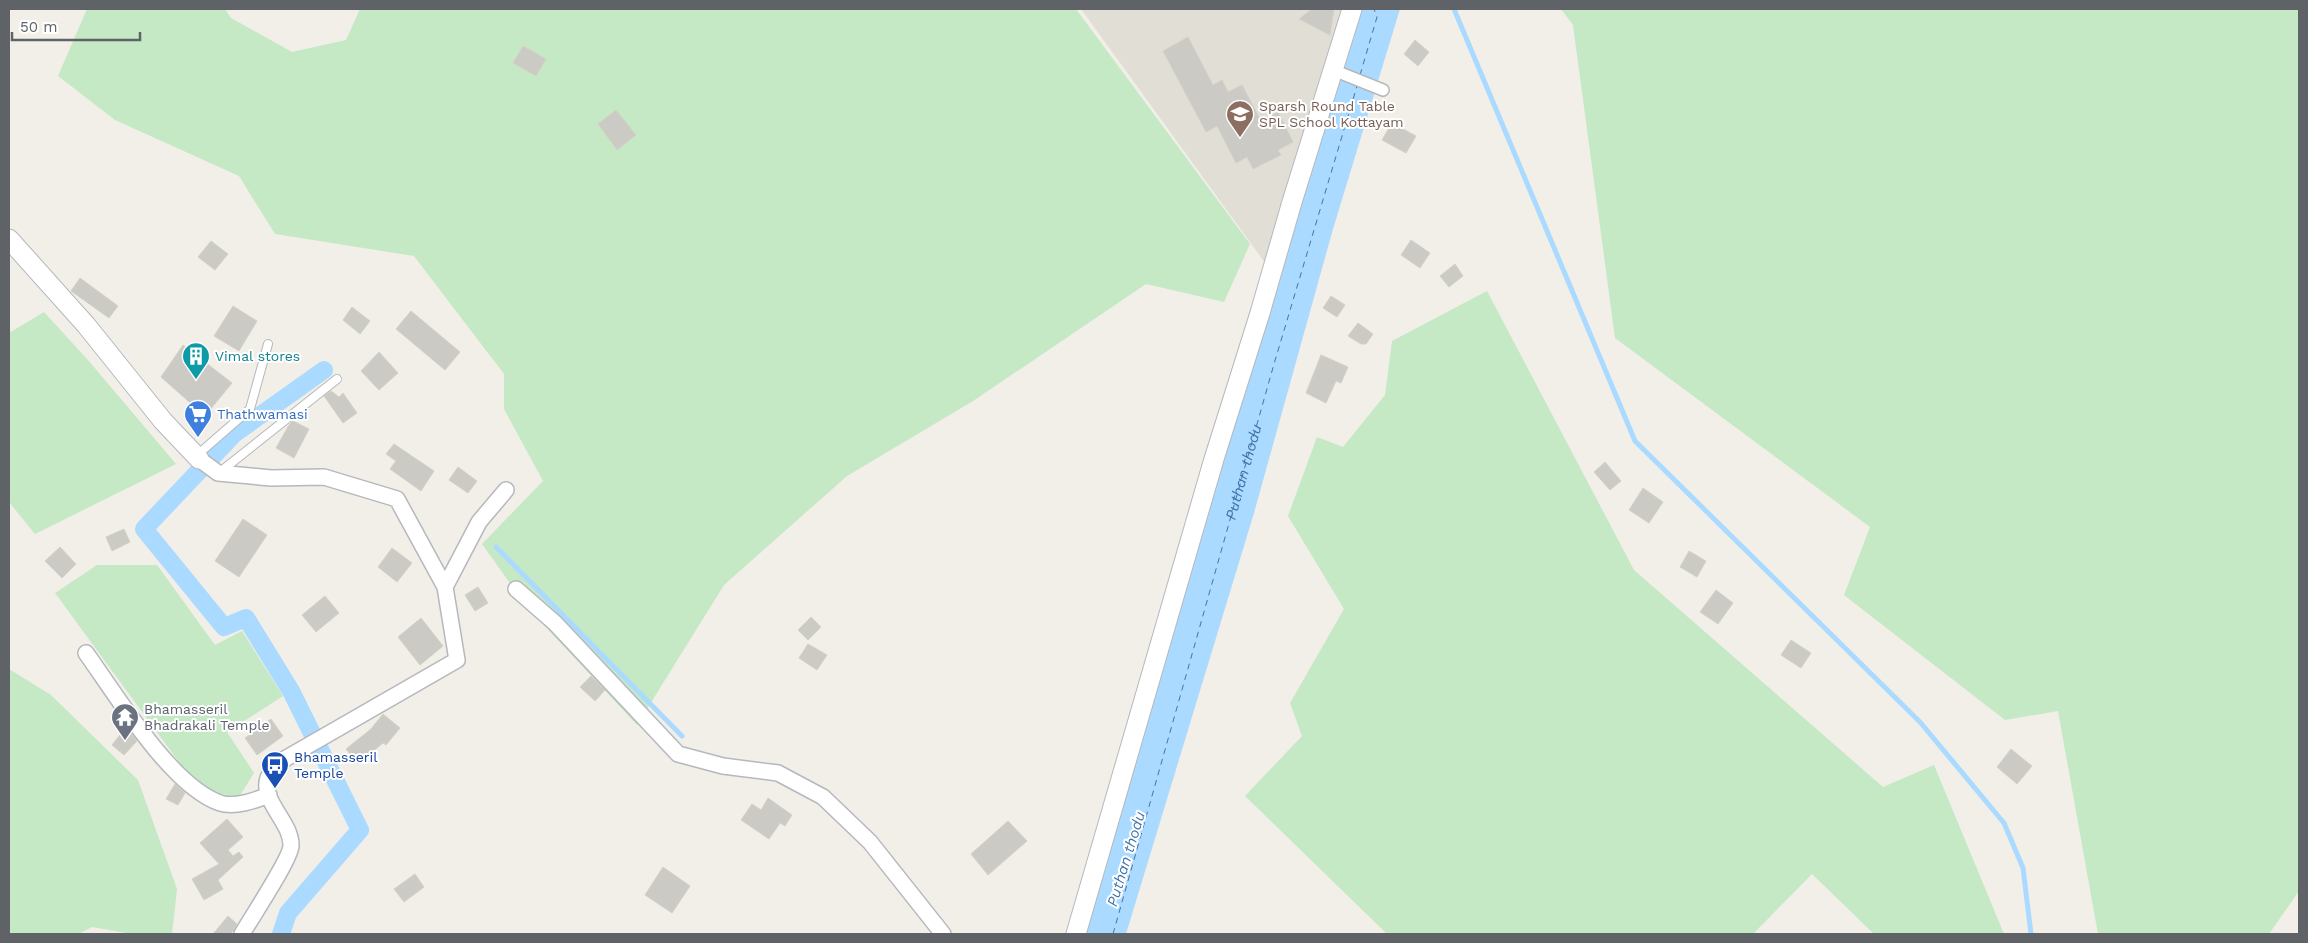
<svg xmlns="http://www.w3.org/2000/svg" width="2308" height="943" viewBox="0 0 2308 943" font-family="'Work Sans',sans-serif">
  <rect width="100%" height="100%" fill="#f1efe8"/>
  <!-- education -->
  <path fill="#e1ded6" d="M 1081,9 L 1344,9 L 1268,267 Z"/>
  <!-- green -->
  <path fill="#c5e8c5" d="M 87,9 L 225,9 L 231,18 L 292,52 L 346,40 L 360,9 L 1076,9 L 1250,244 L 1224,302 L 1146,284 L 973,401 L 847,476 L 724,585 L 637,725 L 527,607 L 482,544 L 543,481 L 504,409 L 504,374 L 414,256 L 275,234 L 239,176 L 115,120 L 58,76 Z
    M 1561,9 L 2299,9 L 2299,891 L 2269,934 L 2098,934 L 2058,711 L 2005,720 L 1844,595 L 1870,527 L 1615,338 L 1573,25 Z
    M 1487,291 L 1634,570 L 1883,787 L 1934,765 L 2004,934 L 1874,934 L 1812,874 L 1753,934 L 1387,934 L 1245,796 L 1302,736 L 1290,703 L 1344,609 L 1288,516 L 1317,437 L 1343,447 L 1385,395 L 1392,341 Z
    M 44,312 L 88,360 L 176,464 L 35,534 L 9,502 L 9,333 Z
    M 97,565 L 157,565 L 215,645 L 242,631 L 283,696 L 227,732 L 254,773 L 239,797 L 211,792 L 184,769 L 55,593 Z
    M 9,669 L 51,695 L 138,780 L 177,889 L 172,934 L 132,934 L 92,927 L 78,934 L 9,934 Z"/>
  <!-- water -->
  <path fill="#aadaff" d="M 1361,9 L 1400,9 L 1333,229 L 1254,513 L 1126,934 L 1084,934 L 1270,304 Z"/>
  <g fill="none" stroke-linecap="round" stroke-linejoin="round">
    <!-- stream -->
    <path stroke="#aadaff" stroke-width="5" d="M 1454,9 L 1635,441 L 1920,722 L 2004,823 L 2023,868 L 2031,934
      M 496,547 L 682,736"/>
    <!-- canal -->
    <path stroke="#aadaff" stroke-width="18" d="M 281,934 L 288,913 L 360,830 L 291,691 L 246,618 L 224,627 L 144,529 L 234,434 L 324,370"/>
    <!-- ferry -->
    <g stroke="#4174aa" stroke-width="1" stroke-dasharray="6 5" stroke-linecap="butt">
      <path d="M 1360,75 L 1377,17 L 1374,9"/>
      <path id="s1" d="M 1113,934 L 1274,364 L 1357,86"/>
    </g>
  </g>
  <!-- building -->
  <path fill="#cccac5" stroke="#d6d1c6" d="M 1312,9 L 1334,9 L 1330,35 L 1299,19 Z
    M 1188,37 L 1213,85 L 1222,80 L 1228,92 L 1242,85 L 1261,121 L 1278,112 L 1293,142 L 1278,150 L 1281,155 L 1253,169 L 1247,157 L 1236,163 L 1217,126 L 1206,132 L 1163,51 Z
    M 1415,40 L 1429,52 L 1418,66 L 1404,54 Z
    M 523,46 L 546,59 L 536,76 L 513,63 Z
    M 616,110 L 636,135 L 617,150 L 598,124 Z
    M 1392,123 L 1416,136 L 1406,153 L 1382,140 Z
    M 1411,240 L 1430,253 L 1420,268 L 1401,255 Z
    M 211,241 L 228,254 L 215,270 L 198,257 Z
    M 1455,264 L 1463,276 L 1449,287 L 1440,276 Z
    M 80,278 L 118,306 L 109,318 L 71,291 Z
    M 1331,296 L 1345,305 L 1337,317 L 1323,308 Z
    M 233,306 L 257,321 L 239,351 L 214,336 Z
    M 352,307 L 370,321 L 360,334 L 343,320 Z
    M 411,311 L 460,352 L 445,370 L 396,329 Z
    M 1358,323 L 1373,334 L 1366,344 L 1361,344 L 1348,336 Z
    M 183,345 L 232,383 L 205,416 L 161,377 Z
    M 379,352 L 398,373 L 379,390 L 361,371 Z
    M 1321,355 L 1348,367 L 1341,383 L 1336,381 L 1326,403 L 1306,393 Z
    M 331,391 L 339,397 L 343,393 L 357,413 L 343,423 L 324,396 Z
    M 293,421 L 309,429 L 294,458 L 276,448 L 289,425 Z
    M 394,444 L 434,471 L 421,491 L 390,469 L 396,461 L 386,454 Z
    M 1605,462 L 1621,481 L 1610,490 L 1594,472 Z
    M 458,467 L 477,481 L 468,493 L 449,480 Z
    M 1643,488 L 1663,502 L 1649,523 L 1629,510 Z
    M 243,519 L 267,535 L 239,577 L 215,561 Z
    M 124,529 L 130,542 L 112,551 L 106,537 Z
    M 60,547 L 76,564 L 62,578 L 45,561 Z
    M 392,548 L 412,563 L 397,582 L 378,567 Z
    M 1689,551 L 1706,561 L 1697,577 L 1680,567 Z
    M 478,587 L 488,603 L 475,611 L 465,595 Z
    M 1716,590 L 1733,603 L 1718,624 L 1700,612 Z
    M 325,596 L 339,613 L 316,632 L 302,615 Z
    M 811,617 L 821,627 L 808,640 L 798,630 Z
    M 421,618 L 443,646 L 420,665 L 398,637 Z
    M 1791,640 L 1811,653 L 1801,668 L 1781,655 Z
    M 808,644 L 827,655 L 817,670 L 799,658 Z
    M 591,676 L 605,690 L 595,701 L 580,687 Z
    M 383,714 L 400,728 L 386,745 L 383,743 L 358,764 L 346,749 L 371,729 Z
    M 271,719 L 283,736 L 257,755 L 245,738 Z
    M 126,727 L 137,741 L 124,755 L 112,745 Z
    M 2011,749 L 2032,766 L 2017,784 L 1997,767 Z
    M 175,784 L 185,793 L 178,805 L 166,799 Z
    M 768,798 L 792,815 L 785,826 L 780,823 L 769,839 L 741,820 L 752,804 L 761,810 Z
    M 227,819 L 243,837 L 228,850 L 233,856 L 239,852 L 243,857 L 218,880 L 223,889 L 204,900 L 192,879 L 219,864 L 200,843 Z
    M 1008,821 L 1027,841 L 988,875 L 971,854 Z
    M 663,867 L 690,886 L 672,913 L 645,895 Z
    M 415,874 L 424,887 L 404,902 L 394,889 Z
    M 228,916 L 237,924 L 234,930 L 230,934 L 213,934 Z"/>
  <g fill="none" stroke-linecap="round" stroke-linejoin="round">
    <!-- service casing -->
    <g stroke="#b5b8bc" stroke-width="10">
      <path id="service" d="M 196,456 L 250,409 L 268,344
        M 220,472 L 337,379"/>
    </g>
    <!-- pedestrian casing -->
    <g stroke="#b5b8bc" stroke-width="14">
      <path id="pedestrian" d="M 1333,70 L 1383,90"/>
    </g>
    <!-- minor casing -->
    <g stroke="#b5b8bc" stroke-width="18">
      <path id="minor" d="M 199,459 L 218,473 L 271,478 L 324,477 L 397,499 L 445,587 L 457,660 L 276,764 C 273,768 270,773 268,778 C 260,801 292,822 291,846 C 290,860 251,918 242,934
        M 445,587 L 479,522 L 506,490
        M 516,589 L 555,623 L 678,754 L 723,766 L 778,773 L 823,797 L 870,842 L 943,934
        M 86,653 C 117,696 171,786 220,803 C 235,808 256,800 269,795"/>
    </g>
    <!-- tertiary casing -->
    <g stroke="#b5b8bc" stroke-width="21">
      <path id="tertiary" d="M 9,239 L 86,325 L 163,421 L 199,459
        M 1076,934 L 1214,459 L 1260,313 L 1292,202 L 1352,9"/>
    </g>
    <!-- service -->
    <use href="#service" stroke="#fff" stroke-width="8"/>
    <!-- pedestrian -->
    <use href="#pedestrian" stroke="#fff" stroke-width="11"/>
    <!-- minor -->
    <use href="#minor" stroke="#fff" stroke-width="15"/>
    <!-- tertiary -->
    <use href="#tertiary" stroke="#fff" stroke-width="19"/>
  </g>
  <!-- icons -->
  <defs>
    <g id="school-pin" transform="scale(1.4375)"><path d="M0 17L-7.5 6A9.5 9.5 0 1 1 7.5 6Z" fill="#8d6e63" stroke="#fff"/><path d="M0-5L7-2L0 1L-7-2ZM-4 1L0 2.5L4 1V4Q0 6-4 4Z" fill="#fff"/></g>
    <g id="building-pin" transform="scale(1.4375)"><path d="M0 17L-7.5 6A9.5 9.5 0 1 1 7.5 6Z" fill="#0f9aa8" stroke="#fff"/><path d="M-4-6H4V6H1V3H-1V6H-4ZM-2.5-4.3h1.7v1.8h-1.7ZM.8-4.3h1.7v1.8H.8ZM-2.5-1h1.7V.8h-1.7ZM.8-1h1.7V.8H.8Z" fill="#fff"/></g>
    <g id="supermarket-pin" transform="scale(1.4375)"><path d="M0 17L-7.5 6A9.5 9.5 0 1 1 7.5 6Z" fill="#3f7fe0" stroke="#fff"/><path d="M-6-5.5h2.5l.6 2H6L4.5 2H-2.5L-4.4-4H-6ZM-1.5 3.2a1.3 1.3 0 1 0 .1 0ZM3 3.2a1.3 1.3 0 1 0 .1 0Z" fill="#fff"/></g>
    <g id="temple-pin" transform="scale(1.4375)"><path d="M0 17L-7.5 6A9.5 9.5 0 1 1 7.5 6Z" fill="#6b7280" stroke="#fff"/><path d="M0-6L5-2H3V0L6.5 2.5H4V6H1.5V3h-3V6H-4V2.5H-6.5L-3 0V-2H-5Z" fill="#fff"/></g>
    <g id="bus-pin" transform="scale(1.4375)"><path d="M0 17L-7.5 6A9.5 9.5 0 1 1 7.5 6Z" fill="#1a4fb4" stroke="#fff"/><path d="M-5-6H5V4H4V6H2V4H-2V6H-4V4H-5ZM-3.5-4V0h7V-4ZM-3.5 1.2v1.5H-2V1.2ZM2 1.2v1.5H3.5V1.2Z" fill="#fff"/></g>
  </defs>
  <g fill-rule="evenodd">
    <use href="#school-pin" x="1240" y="114"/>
    <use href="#building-pin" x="196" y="356"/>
    <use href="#supermarket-pin" x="198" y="414"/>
    <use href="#temple-pin" x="125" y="717"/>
    <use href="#bus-pin" x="275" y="765"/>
  </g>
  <g text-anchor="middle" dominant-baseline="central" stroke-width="4" stroke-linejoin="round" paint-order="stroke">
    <!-- education labels -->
    <g font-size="14" fill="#785e54" stroke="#fff" text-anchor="start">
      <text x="1259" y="106">Sparsh Round Table<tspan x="1259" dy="16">SPL School Kottayam</tspan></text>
    </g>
    <!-- culture labels -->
    <g font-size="14" fill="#0d838f" stroke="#fff" text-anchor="start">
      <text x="215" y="356">Vimal stores</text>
    </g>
    <!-- shop labels -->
    <g font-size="14" fill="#366cbe" stroke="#fff" text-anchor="start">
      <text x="217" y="414">Thathwamasi</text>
    </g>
    <!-- worship labels -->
    <g font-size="14" fill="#5b616d" stroke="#fff" text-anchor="start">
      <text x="144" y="709">Bhamasseril<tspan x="144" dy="16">Bhadrakali Temple</tspan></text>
    </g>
    <!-- transit labels -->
    <g font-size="14" fill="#164399" stroke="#fff" text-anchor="start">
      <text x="294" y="757">Bhamasseril<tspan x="294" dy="16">Temple</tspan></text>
    </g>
    <!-- water labels -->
    <g font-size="15" font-style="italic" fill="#4174aa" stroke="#fff">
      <text stroke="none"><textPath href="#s1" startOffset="480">Puthan thodu</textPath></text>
      <text transform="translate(1126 859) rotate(-73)">Puthan thodu</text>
    </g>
  </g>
  <!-- border -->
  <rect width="2308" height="943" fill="none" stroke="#5f6368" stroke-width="20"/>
  <!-- scale -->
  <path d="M12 32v8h128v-8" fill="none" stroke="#5f6368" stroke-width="2.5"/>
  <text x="20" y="32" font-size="15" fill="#5f6368" stroke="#ffffff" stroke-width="4" paint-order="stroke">50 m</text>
</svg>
